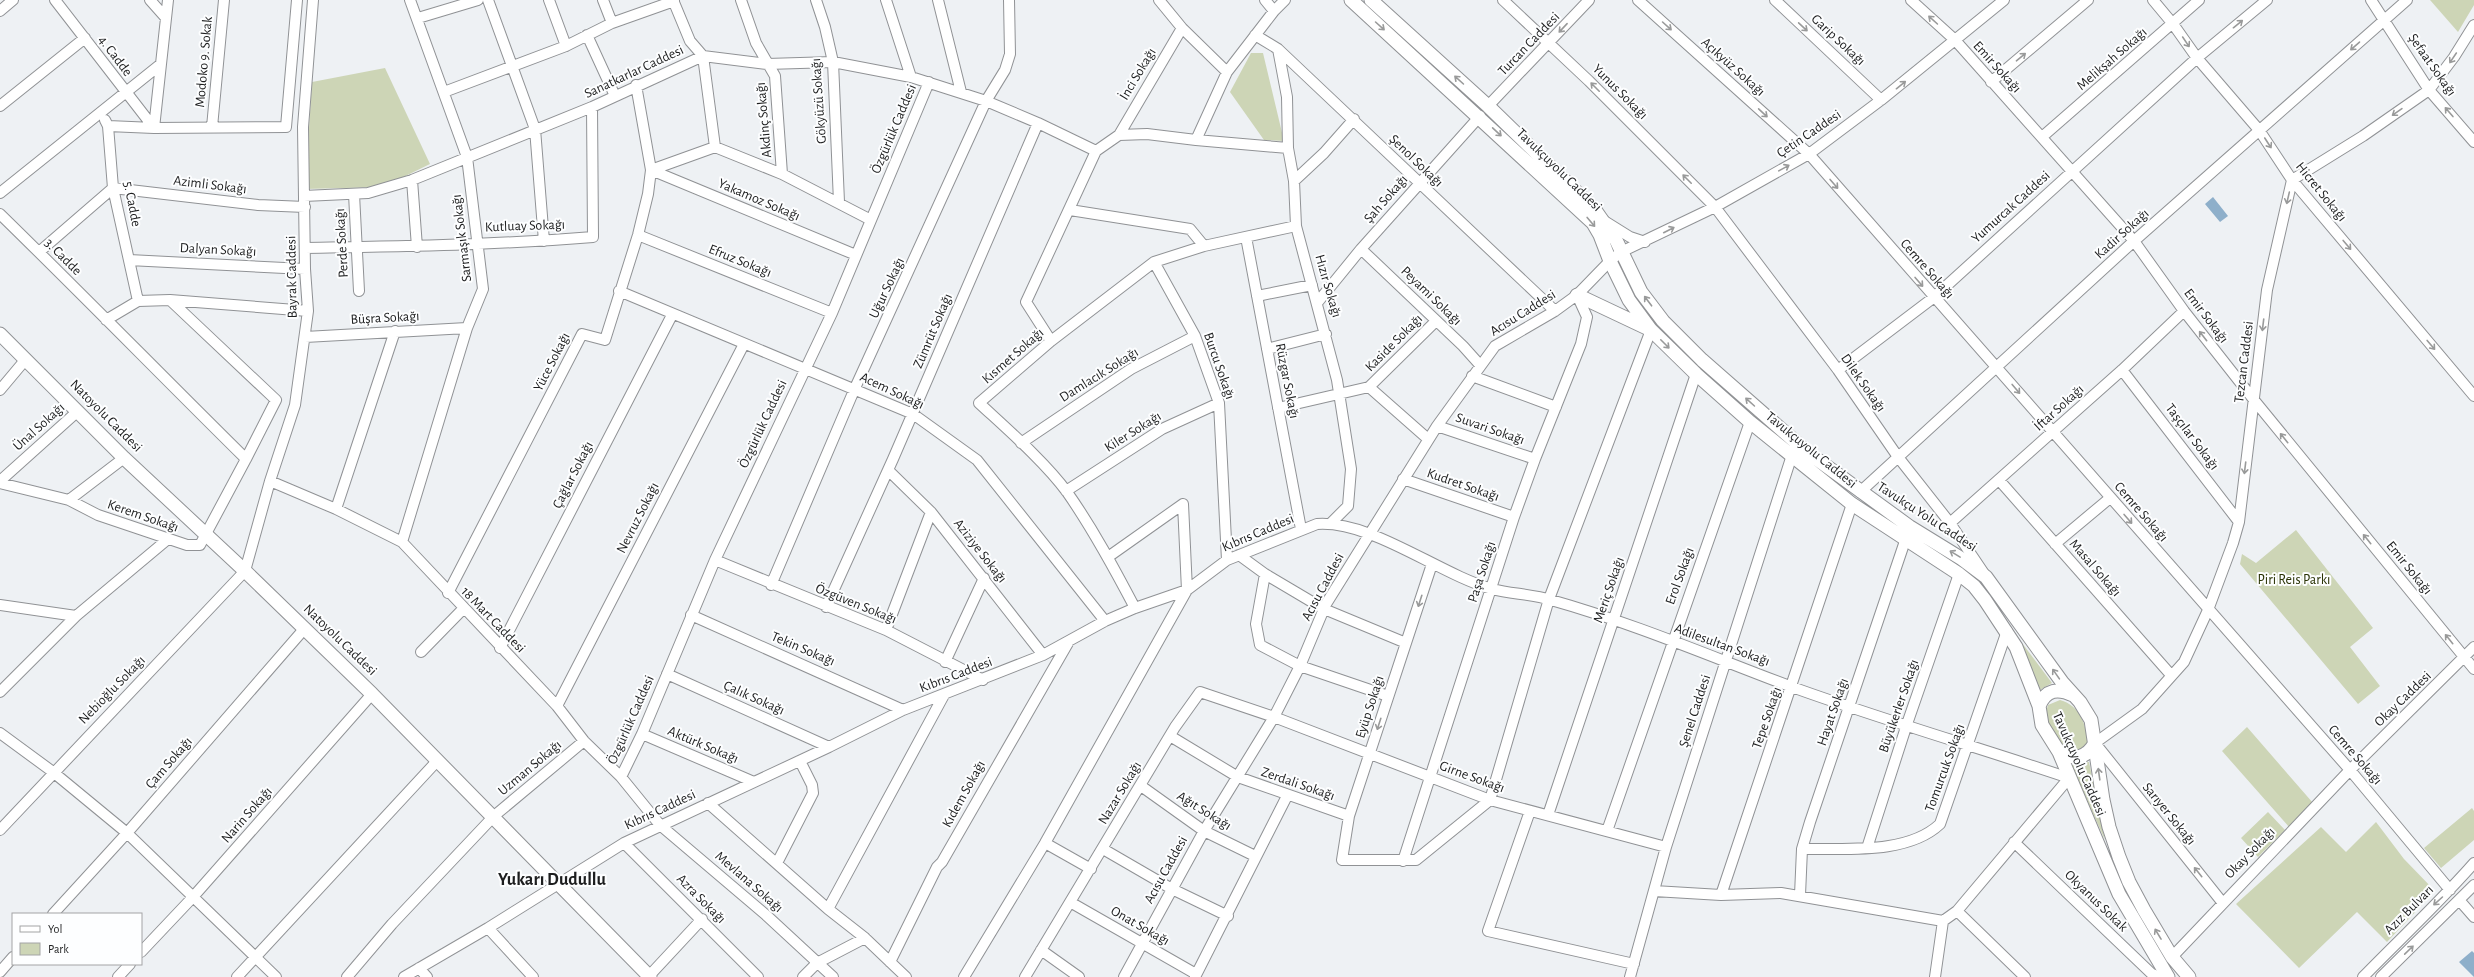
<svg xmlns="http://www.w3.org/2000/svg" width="2474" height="977" viewBox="0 0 2474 977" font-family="'Alegreya Sans',sans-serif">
  <rect width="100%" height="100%" fill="#eef1f4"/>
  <!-- green -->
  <path fill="#cdd5b6" d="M 2430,0 L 2474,0 L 2474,5 L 2458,32 Z
    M 1251,53 L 1263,53 L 1284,141 L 1264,140 L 1230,92 Z
    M 385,68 L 430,164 L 383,187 L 305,189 L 312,82 Z
    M 2296,530 L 2373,628 L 2350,647 L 2380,686 L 2358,704 L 2240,564 L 2242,554 L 2256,563 Z
    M 1998,611 L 2052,683 L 2038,691 Z
    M 2060,700 C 2081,706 2086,725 2088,744 L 2076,752 L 2058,745 L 2045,715 L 2048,705 Z
    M 2247,727 L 2313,803 L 2289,827 L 2222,751 Z
    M 2089,762 L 2105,840 L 2071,765 Z
    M 2472,808 L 2474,811 L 2474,840 L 2441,868 L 2424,848 Z
    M 2268,812 L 2285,830 L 2258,857 L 2241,838 Z
    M 2376,822 L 2404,859 L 2435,891 L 2387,942 L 2357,912 L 2299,968 L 2236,904 L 2321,827 L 2346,852 Z"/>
  <!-- water -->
  <path fill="#8eafca" d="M 2213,197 L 2228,216 L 2220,222 L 2205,204 Z
    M 2472,951 L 2474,953 L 2474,977 L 2459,962 Z"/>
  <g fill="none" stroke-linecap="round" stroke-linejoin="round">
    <!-- minor casing -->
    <g stroke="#909295" stroke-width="12">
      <path id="minor" d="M 55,0 L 154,128
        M 150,0 L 166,18
        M 488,0 L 535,129 L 544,241
        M 549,0 L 566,46
        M 603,0 L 612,23
        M 673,0 L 690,41 L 703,56 L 715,147
        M 741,0 L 756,43 L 775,76 L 782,174
        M 816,0 L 825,27 L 833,62 L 839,202
        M 886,0 L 911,77
        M 938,0 L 961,92
        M 1159,0 L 1182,28 L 1227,72
        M 1265,0 L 1274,11
        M 1503,0 L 1589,81 L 1715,207 L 1838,370 L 1898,457 L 1950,523 L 1983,572
        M 1638,0 L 1809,154 L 2350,770 L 2450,890
        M 1775,0 L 1881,100
        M 1911,0 L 1955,40 L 2134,241 L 2184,311 L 2254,400 L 2474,669
        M 2153,0 L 2173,24 L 2197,58 L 2259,130 L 2292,180 L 2474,396
        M 2371,0 L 2429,90 L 2474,142
        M 0,11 L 13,0
        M 418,18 L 478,0
        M 587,35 L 615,96
        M 1255,35 L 1278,49 L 1555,311
        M 1278,49 L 1287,97 L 1288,148 L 1294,181 L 1296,226 L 1337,380 L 1351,469 L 1348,506 L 1331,523
        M 1991,82 L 2088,0
        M 444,92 L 566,46 L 612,23 L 674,1
        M 0,106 L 85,38
        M 1488,106 L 1589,0
        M 105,120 L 108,126 L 113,188 L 138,301
        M 108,126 L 154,128 L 286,127 L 297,0
        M 212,127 L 224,0
        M 154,128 L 168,0
        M 1119,135 L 1182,28
        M 2042,137 L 2199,0
        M 1196,140 L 1288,148
        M 651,170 L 715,147 L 782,174 L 871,220
        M 651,170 L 856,255
        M 412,180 L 417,247
        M 1294,181 L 1324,153 L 1354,119
        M 0,193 L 161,64
        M 354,194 L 359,291
        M 304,196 L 368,193 L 412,180 L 592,107 L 703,56 L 767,64 L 833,62 L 911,77 L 986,101 L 1038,123
        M 1070,210 L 1190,229 L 1204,246
        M 0,214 C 83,295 164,378 246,459 L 276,400 L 170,300 L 138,301 L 106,320
        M 1606,222 L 1630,237 L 1645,242
        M 638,235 L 832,313
        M 1246,237 L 1301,529
        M 305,248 C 401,246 497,245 593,237 L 592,107
        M 1361,249 L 1463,346 L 1480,365
        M 39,252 L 113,188 L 258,205 L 305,207
        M 129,260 L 305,269
        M 1154,262 L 1195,336 L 1219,403 L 1227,560
        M 619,291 L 913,414 L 977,460 L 1105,621
        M 1257,296 L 1312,285
        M 170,300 L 308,311
        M 1317,303 L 1361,249 L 1480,116
        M 305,337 L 467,328
        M 1051,341 L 1026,302 L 1096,151 L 1119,135 L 1147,134 L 1196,140 L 1227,72 L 1274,11 L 1285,0
        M 1267,349 L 1326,334
        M 1838,370 L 1933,298 L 2197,58 L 2267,0
        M 2122,370 L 2239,522
        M 1472,376 L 1556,407
        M 1369,387 L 1428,439
        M 0,390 L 26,359
        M 1278,408 L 1369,387 L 1436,321
        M 1437,426 L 1535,459
        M 1021,443 L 1131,369 L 1195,336
        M 888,470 L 931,512 L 1043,655
        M 1403,479 L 1514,517
        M 1999,480 L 2171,675
        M 0,481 L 78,411
        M 270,481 L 336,509 L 402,542 L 557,706 L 584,741 L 621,777 L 660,825 L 766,915 L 833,977
        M 0,483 L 69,500 L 124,458
        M 1066,491 L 1162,429 L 1219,403
        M 1860,492 L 2134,241 L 2407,0
        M 69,500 L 98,515 L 187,545 L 200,545 L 246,459
        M 336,509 L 395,331
        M 1950,523 L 2122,370 L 2184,311
        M 402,542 L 467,328 L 483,289 L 467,157 L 410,0
        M 2055,544 L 2110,498
        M 1239,555 L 1265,574 L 1324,609 L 1406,643
        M 715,560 L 886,630 L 983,680
        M 1432,564 L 1349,816 L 1342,860 L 1416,860 L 1490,800 L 1549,599 L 1651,330
        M 1265,574 L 1256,624 L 1260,645 L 1300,666 L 1388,696
        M 771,585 L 855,388 L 986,101 L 1005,70 L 1010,54 L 1009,0
        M 448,593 L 582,334 L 605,340 L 638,235 L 648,194 L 651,170 L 636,85
        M 0,605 L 76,616 L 168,539
        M 826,607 L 893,459 L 1038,123 L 1096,151
        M 1135,608 C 1114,568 1093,529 1067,492 C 1045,462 1007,429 979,403 L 1051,341 L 1154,262 L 1204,246 L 1296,226
        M 691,615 L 903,710
        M 886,630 L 931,512
        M 500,648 L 672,315
        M 421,652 L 463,609
        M 945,662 L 984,578
        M 667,674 L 829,747
        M 0,692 L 76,616
        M 557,706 L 744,344
        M 0,733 L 53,772 L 127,833 L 276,977
        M 642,734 L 754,782
        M 1170,736 L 1238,777 L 1349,816
        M 621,777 L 642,734 L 715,560 L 832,313 L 929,82
        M 1141,786 L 1204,831 L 1255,856
        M 708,803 L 828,909 L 865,938 L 906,977
        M 1530,811 L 1488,931 L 1634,964
        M 1548,815 L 1696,374
        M 0,830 L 245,571 L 270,481 L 295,405 L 308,311 L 305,269 L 303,127 L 313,0
        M 1607,831 L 1750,422
        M 2014,842 L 2152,974 L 2160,977
        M 624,843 L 758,977
        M 1045,843 L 1091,869
        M 1867,848 L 1907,724 L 1959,574
        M 1103,849 L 1172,889 L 1228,916
        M 1802,849 C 1845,848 1907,855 1940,824 L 2007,631
        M 1403,861 L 1514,517 L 1535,459 L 1581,344 L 1587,317 L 1577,295
        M 777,863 L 813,793 L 812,785 L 800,761
        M 1721,895 L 1852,504
        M 1800,895 L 1802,849 L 1810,822 L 1905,541
        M 2460,901 L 2474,917
        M 1070,902 L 1196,974
        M 2222,902 L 2095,743 L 2142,709 L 2184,662 L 2208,610 L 2233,543 L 2239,522 L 2267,290 L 2292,180 L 2363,136 L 2429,90 L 2454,57 L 2474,25
        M 828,909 L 944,695
        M 1957,911 L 2025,977
        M 53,914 L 127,833 L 305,628
        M 488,928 L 533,977
        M 1041,950 L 1079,977
        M 141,952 L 193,897 L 372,694
        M 2172,957 L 2350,770 L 2474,647
        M 890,962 L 937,867 L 942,862 L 1068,643
        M 419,968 L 427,977
        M 0,972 L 13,957
        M 649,976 L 702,919
        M 118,977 L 130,964
        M 237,977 L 438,760
        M 347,977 L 392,924 L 494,816 L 584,741
        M 404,977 L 488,928 L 624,843 L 829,747 L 903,710 L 1043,655 L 1105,621 L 1135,608 L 1187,590 L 1227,560 L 1317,524 C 1371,520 1439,574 1492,589 C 1511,594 1532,594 1551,600 C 1633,623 1712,657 1792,687 C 1883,720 1977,747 2069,778 L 1957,911 L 1943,921 L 1781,893 L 1721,895 L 1654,891
        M 803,977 L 817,963 L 865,938
        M 964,977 L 1045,843 L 1187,590 L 1183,504 L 1108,557
        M 1025,977 L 1175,727 L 1200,692 L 1274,717 L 1490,800 L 1666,847
        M 1124,977 L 1204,831 L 1274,717 L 1300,666 L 1326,604 L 1437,426 L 1495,346 L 1555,311 L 1577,295 L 1610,261 L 1621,252 L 1715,207 L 1809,154 L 1881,100 L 2004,0
        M 1195,977 L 1287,796
        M 1630,977 L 1666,847 L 1792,455
        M 1935,977 L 1943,921
        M 2363,977 C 2400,939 2439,903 2474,863
        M 2381,977 L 2474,885"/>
    </g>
    <!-- major casing -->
    <g stroke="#909295" stroke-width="15">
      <path id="major" d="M 1351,0 L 1593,223 L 1600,235 L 1610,261 L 1629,300 L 1651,330 L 1696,374 L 1750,422 L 1852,504 L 1959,574 L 1974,586 L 1985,600 L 2016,647 L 2039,706 L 2042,725 L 2059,752 L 2119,894 L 2168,977
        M 1371,0 L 1488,106 L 1595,210 L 1616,240 L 1641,292 L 1663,321 L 1702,360 L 1807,452 L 1910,527 L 1962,559 L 1986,577 L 2062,682 L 2080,702 L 2091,720 L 2103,800 L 2109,827 L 2119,857 L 2129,882 L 2144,910 L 2172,957 L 2189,977
        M 1577,295 L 1649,329
        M 0,334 L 124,458 L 245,571 L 372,694 L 650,977
        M 2039,706 C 2046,689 2058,688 2073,695
        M 2059,752 C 2074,760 2086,759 2095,743"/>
    </g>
    <!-- minor -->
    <use href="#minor" stroke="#fff" stroke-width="10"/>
    <!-- major -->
    <use href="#major" stroke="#fff" stroke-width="13"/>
  </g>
  <!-- one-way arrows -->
  <defs><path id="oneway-shaft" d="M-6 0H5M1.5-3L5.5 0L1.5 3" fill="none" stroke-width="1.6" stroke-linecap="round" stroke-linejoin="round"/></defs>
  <g stroke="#999a9a">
    <use href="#oneway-shaft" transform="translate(1933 20) rotate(-138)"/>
    <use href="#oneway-shaft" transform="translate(2238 24) rotate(-39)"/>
    <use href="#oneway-shaft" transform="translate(1380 26) rotate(42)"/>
    <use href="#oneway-shaft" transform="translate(1667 26) rotate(42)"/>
    <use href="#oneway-shaft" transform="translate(1803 27) rotate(43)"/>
    <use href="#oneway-shaft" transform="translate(1563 28) rotate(133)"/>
    <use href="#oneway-shaft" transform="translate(2186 42) rotate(56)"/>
    <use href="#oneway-shaft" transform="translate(2355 46) rotate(139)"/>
    <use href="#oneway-shaft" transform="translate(2021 57) rotate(-40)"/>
    <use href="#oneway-shaft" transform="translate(2453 58) rotate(124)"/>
    <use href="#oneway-shaft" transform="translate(1459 80) rotate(-138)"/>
    <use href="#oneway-shaft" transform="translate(1901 85) rotate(-39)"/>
    <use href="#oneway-shaft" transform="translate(1595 87) rotate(-135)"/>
    <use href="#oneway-shaft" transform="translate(2397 112) rotate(145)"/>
    <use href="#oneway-shaft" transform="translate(2449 112) rotate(-131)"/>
    <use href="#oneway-shaft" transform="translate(1763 113) rotate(43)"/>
    <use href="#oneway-shaft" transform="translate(1497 132) rotate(43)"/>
    <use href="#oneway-shaft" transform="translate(2268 143) rotate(57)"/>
    <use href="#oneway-shaft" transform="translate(1784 168) rotate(-29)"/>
    <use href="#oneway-shaft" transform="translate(1687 179) rotate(-135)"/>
    <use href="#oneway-shaft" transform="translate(1834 184) rotate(49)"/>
    <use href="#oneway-shaft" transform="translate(2288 198) rotate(103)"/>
    <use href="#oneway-shaft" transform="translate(1591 222) rotate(50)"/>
    <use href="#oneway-shaft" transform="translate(1669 230) rotate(-27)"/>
    <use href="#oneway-shaft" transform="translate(2347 245) rotate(50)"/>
    <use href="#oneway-shaft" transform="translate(1919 282) rotate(49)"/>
    <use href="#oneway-shaft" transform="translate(1648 301) rotate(-127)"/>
    <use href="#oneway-shaft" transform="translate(2263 325) rotate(97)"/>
    <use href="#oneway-shaft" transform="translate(2203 336) rotate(-128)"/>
    <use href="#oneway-shaft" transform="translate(1665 344) rotate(45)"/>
    <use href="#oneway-shaft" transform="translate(2431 345) rotate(50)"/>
    <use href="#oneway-shaft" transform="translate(2016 389) rotate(50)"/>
    <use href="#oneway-shaft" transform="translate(1750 402) rotate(-138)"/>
    <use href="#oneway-shaft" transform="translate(2284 438) rotate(-129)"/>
    <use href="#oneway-shaft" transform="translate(2245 468) rotate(97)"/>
    <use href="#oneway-shaft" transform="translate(2128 519) rotate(49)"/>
    <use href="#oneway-shaft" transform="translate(2367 539) rotate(-129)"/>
    <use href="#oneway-shaft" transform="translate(1955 554) rotate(-149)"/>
    <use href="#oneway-shaft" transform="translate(1420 601) rotate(108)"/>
    <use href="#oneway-shaft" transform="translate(2449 639) rotate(-129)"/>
    <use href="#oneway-shaft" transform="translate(2056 674) rotate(-125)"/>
    <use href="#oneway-shaft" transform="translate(1379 724) rotate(108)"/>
    <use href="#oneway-shaft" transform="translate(2099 774) rotate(-98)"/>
    <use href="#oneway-shaft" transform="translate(2198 872) rotate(-129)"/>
    <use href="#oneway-shaft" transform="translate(2438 901) rotate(138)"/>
    <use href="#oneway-shaft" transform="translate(2158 934) rotate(-121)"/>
    <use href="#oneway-shaft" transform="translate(2409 950) rotate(-44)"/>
  </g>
  <g text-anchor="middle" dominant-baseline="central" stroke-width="4" stroke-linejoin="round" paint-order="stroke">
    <!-- street labels -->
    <g font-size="14" fill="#1d1e1f" stroke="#fdfeff">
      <text transform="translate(1838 40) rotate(43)">Garip Sokağı</text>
      <text transform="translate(1529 44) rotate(-46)">Turcan Caddesi</text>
      <text transform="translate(115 56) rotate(53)">4. Cadde</text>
      <text transform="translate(2112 59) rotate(-41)">Melikşah Sokağı</text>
      <text transform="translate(204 62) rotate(-85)">Modoko 9. Sokak</text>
      <text transform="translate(2432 65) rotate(55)">Şefaat Sokağı</text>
      <text transform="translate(1733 67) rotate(42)">Açıkyüz Sokağı</text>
      <text transform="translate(1997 67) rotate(48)">Emir Sokağı</text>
      <text transform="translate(634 72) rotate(-25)">Sanatkarlar Caddesi</text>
      <text transform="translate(1138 74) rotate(-59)">İnci Sokağı</text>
      <text transform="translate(1620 92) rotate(45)">Yunus Sokağı</text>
      <text transform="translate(819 101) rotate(-94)">Gökyüzü Sokağı</text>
      <text transform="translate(764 120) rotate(-95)">Akdinç Sokağı</text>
      <text transform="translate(894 129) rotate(-67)">Özgürlük Caddesi</text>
      <text transform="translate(1809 134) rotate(-34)">Çetin Caddesi</text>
      <text transform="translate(1416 161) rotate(44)">Şenol Sokağı</text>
      <text transform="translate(1559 170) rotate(44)">Tavukçuyolu Caddesi</text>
      <text transform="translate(210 185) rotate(7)">Azimli Sokağı</text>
      <text transform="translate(2321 192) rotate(51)">Hicret Sokağı</text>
      <text transform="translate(1386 199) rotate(-49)">Şah Sokağı</text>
      <text transform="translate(759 200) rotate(23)">Yakamoz Sokağı</text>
      <text transform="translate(132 204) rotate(79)">5. Cadde</text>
      <text transform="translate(2011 207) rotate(-42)">Yumurcak Caddesi</text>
      <text transform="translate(525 226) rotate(-2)">Kutluay Sokağı</text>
      <text transform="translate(2122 234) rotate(-42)">Kadir Sokağı</text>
      <text transform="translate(462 238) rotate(-97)">Sarmaşık Sokağı</text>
      <text transform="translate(342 243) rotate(-93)">Perde Sokağı</text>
      <text transform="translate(218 250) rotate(3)">Dalyan Sokağı</text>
      <text transform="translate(63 257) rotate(45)">3. Cadde</text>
      <text transform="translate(740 261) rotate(22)">Efruz Sokağı</text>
      <text transform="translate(1927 269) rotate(49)">Cemre Sokağı</text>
      <text transform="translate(292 277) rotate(-91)">Bayrak Caddesi</text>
      <text transform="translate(1328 286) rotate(74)">Hızır Sokağı</text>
      <text transform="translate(887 288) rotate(-65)">Uğur Sokağı</text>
      <text transform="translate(1431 296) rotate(44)">Peyami Sokağı</text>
      <text transform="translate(1523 313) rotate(-32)">Acısu Caddesi</text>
      <text transform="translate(2206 316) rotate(53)">Emir Sokağı</text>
      <text transform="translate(385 318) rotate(-3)">Büşra Sokağı</text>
      <text transform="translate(933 331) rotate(-67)">Zümrüt Sokağı</text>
      <text transform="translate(1394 343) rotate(-45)">Kaside Sokağı</text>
      <text transform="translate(1013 356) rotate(-41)">Kısmet Sokağı</text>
      <text transform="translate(552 362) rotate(-63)">Yüce Sokağı</text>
      <text transform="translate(2244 362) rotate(-83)">Tezcan Caddesi</text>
      <text transform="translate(1219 366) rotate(71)">Burcu Sokağı</text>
      <text transform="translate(1099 375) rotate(-32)">Damlacık Sokağı</text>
      <text transform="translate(1287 381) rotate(79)">Rüzgar Sokağı</text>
      <text transform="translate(1863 383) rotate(55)">Dilek Sokağı</text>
      <text transform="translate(892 391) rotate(25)">Acem Sokağı</text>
      <text transform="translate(2059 408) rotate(-42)">İftar Sokağı</text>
      <text transform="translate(106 416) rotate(45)">Natoyolu Caddesi</text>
      <text transform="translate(763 424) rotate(-65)">Özgürlük Caddesi</text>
      <text transform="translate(39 427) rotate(-42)">Ünal Sokağı</text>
      <text transform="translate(1490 429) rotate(19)">Suvari Sokağı</text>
      <text transform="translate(1133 432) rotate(-32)">Kiler Sokağı</text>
      <text transform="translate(2192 437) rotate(53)">Taşçılar Sokağı</text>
      <text transform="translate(1811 450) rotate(39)">Tavukçuyolu Caddesi</text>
      <text transform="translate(573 475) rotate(-63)">Çağlar Sokağı</text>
      <text transform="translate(1463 485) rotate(19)">Kudret Sokağı</text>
      <text transform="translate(2141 512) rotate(49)">Cemre Sokağı</text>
      <text transform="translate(143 516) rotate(19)">Kerem Sokağı</text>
      <text transform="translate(1927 517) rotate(33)">Tavukçu Yolu Caddesi</text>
      <text transform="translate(638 518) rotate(-63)">Nevruz Sokağı</text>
      <text transform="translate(1258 533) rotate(-23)">Kıbrıs Caddesi</text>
      <text transform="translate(980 551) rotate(52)">Aziziye Sokağı</text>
      <text transform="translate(2095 568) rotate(49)">Masal Sokağı</text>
      <text transform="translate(2409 568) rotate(51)">Emir Sokağı</text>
      <text transform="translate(1482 572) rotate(-72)">Paşa Sokağı</text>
      <text transform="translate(1680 576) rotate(-70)">Erol Sokağı</text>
      <text transform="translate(1323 587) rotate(-62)">Acısu Caddesi</text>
      <text transform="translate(1609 590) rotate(-71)">Meriç Sokağı</text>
      <text transform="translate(856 604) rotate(22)">Özgüven Sokağı</text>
      <text transform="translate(493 620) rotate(46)">18 Mart Caddesi</text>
      <text transform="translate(340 640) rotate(44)">Natoyolu Caddesi</text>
      <text transform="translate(1722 645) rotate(20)">Adilesultan Sokağı</text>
      <text transform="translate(803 649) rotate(23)">Tekin Sokağı</text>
      <text transform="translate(956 675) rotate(-21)">Kıbrıs Caddesi</text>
      <text transform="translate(112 690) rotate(-46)">Nebioğlu Sokağı</text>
      <text transform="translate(754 698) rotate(24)">Çalık Sokağı</text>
      <text transform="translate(2403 699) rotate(-44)">Okay Caddesi</text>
      <text transform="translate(1899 706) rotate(-71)">Büyükerler Sokağı</text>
      <text transform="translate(1370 707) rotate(-72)">Eyüp Sokağı</text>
      <text transform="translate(1695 711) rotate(-72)">Şenel Caddesi</text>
      <text transform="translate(1833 712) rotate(-71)">Hayat Sokağı</text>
      <text transform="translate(1767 718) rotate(-71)">Tepe Sokağı</text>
      <text transform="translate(631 720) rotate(-66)">Özgürlük Caddesi</text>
      <text transform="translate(703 745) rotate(23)">Aktürk Sokağı</text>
      <text transform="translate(2355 755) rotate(49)">Cemre Sokağı</text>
      <text transform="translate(169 763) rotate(-49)">Çam Sokağı</text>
      <text transform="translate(2079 764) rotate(66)">Tavukçuyolu Caddesi</text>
      <text transform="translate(530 768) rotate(-40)">Uzman Sokağı</text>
      <text transform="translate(1945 768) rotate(-70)">Tomurcuk Sokağı</text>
      <text transform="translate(1472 777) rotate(20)">Girne Sokağı</text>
      <text transform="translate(1298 784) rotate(19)">Zerdali Sokağı</text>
      <text transform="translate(1120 793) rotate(-59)">Nazar Sokağı</text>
      <text transform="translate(964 794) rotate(-61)">Kıdem Sokağı</text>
      <text transform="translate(660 810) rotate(-25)">Kıbrıs Caddesi</text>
      <text transform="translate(1204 811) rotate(32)">Ağıt Sokağı</text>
      <text transform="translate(2169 814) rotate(51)">Sarıyer Sokağı</text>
      <text transform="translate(247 815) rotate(-49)">Narin Sokağı</text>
      <text transform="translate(2250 853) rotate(-46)">Okay Sokağı</text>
      <text transform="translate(1166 870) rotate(-61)">Acısu Caddesi</text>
      <text transform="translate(749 882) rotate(41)">Mevlana Sokağı</text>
      <text transform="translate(701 899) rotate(45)">Azra Sokağı</text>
      <text transform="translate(2096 901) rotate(44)">Okyanus Sokak</text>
      <text transform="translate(2409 910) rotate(-45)">Azız Bulvarı</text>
      <text transform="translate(1140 926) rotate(30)">Onat Sokağı</text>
    </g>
    <!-- park labels -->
    <g font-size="14" fill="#293204" stroke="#fdfeff">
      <text x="2294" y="580">Piri Reis Parkı</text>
    </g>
    <!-- district labels -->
    <g font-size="18" font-weight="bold" fill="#1d1e1f" stroke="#fdfeff">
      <text x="552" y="880">Yukarı Dudullu</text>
    </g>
  </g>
  <!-- legend -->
  <rect x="12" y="913" width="130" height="52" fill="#fdfeff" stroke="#a3a4a5"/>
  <rect x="20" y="926" width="20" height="6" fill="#ffffff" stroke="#a3a4a5"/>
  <text x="48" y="933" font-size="12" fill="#1d1e1f">Yol</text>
  <rect x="20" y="943" width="20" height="12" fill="#cdd5b6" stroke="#a3a4a5"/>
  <text x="48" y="953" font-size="12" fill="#1d1e1f">Park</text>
</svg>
